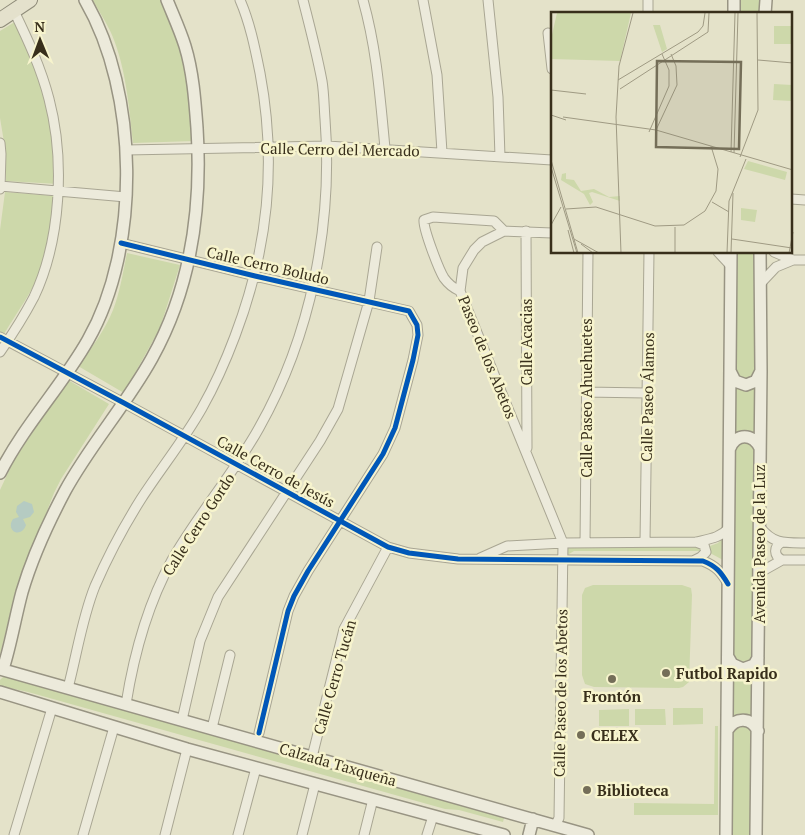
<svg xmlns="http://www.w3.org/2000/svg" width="805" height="835" viewBox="0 0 805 835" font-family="'PT Serif',serif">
  <rect width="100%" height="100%" fill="#e4e2c9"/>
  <!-- green -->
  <path fill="#cdd8aa" d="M 93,0 L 163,0 L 181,46 L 191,96 L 194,141 L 133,143 C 129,107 126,68 112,35 C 107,23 99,12 93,0 Z
    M 738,0 L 762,0 L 762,14 L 738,14 Z
    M 18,20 L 51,99 L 58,184 L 6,181 L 6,154 L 0,118 L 0,31 Z
    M 5,192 L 55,196 C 52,219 51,244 43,265 C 34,290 17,312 4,334 L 0,332 L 0,230 Z
    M 127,253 L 180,265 L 160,328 L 124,393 L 78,366 C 91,349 105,330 113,310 C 120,292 123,272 127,253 Z
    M 736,253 L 756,253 L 754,375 L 745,380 L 735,374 Z
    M 68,380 L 109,404 L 61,479 L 54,493 L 15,594 L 0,654 L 0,490 L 14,460 Z
    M 735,384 L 755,384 L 754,436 L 735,436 Z
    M 744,442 L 750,445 L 754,450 L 752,659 C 745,665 741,663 733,659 L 734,449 L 739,445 Z
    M 725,536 L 725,561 L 710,553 L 710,546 L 718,543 Z
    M 563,546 L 573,548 L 700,546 L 700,551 L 574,551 L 564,557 Z
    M 593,585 L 682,585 L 691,588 L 692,595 L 689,682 L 683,687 L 679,688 L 594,687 L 585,684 L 582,675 L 582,595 L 585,588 Z
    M 733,669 L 753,669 L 752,721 L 732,721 Z
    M 5,675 L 504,818 L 503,822 L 459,810 L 445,809 L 28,692 L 0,686 L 0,680 Z
    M 673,708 L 703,708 L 703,724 L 673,725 Z
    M 629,709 L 629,726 L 599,726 L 599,710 Z
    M 635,709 L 665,709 L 666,725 L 635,725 Z
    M 715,726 L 718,726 L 718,815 L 634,815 L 634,803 L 714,804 Z
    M 742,726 L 750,729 L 752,735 L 751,835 L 730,835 L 732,735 L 736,729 Z"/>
  <!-- water -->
  <path fill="#b5cbc2" d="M 24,501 L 32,504 L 34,512 L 30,517 L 23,519 L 26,525 C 21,539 5,531 13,519 L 19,517 L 16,512 L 17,506 Z"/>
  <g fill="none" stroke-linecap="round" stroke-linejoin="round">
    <!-- street casing -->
    <g stroke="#a9a693" stroke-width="11">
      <path id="street" d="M 363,0 C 377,50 380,97 385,148
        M 423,0 L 437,75 L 442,152
        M 488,0 L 498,97 L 500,157
        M 648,14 L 648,0
        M 548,33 L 552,69
        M 0,143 L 1,154 L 0,189
        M 126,150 L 327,146 L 552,160
        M 0,186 L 126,197
        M 791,199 L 805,200
        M 526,231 L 527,448
        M 552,233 L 504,231 L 482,242 L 474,250 L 463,268 L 460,291 L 563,543 L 559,818 L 555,826
        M 121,243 L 255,276 L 409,311 L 417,325 L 418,335 L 413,360 L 395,428 L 383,454 L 308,571 L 294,596 L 288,611 L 259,733
        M 718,252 L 731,266
        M 774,252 L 793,260 L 805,260
        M 760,284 L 776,267 L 793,260
        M 460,291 C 453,288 449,285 444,278 C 439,270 423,229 424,220 L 433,217 L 494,221 L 504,231
        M 0,337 L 124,403 L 388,547 L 409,553 L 458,559 L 703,561 C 716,566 721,572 728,584
        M 0,352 C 12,335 24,316 34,297 C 61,240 65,160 49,99 C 41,68 28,40 14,11
        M 586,392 L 646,393
        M 760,527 C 773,544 784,543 805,543
        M 645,542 L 649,252
        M 782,542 C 773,547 774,556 782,560
        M 585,543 L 588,252
        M 480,558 L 507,546 L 563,543 L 696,542 C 709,539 720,538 729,528
        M 693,561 L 701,557 L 706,552 L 704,545 L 696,542
        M 759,573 L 782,560 L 805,560
        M 68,688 C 77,654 82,618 95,586 C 108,556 124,526 141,499 C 161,468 184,440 202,408 C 215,385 226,360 235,336 C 268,249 277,164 260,73 C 255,48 250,23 240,0
        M 126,704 C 134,654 147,605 172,560 C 198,514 233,475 259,428 C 311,336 333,224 325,119 C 324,106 324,93 322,81 C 317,54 310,27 303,0
        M 182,720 L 200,641 L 218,597 L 320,441 L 338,409 L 369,301 L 377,247
        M 212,728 L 230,655
        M 312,757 L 344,629 L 388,547
        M 14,835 L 52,708
        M 83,835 L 114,727
        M 165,835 L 187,749
        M 238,835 L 256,768
        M 302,835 L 315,784
        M 364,835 L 373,799
        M 427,835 L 433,816"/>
    </g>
    <!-- secondary casing -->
    <g stroke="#989483" stroke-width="14">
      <path id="secondary" d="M 734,14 L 734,0
        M 765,14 L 766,0
        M 730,371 L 735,381 L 746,385 L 756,381 L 761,371
        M 730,448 C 736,433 753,433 760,448
        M 0,473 C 25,424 62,386 88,340 C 141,247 139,93 85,0
        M 728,657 L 732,664 L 743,669 L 754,665 L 758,658
        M 0,669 L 588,835
        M 3,669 C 11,644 15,618 22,592 C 32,558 48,523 65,491 C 90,445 126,405 152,358 C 191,288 202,207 197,128 C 195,101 193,72 185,46 C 180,30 173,15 167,0
        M 0,692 L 187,749 L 504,835
        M 728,729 C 736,717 751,717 758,731
        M 529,835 L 533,819
        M 726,835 L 731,252
        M 756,835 L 761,371 L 760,252"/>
    </g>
    <!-- primary casing -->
    <g stroke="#8e8b79" stroke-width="16">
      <path id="primary" d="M 0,20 L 30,0"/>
    </g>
    <!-- street -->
    <use href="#street" stroke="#eceadb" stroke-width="9"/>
    <!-- secondary -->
    <use href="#secondary" stroke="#eceadb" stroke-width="11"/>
    <!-- primary -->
    <use href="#primary" stroke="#e4e1cc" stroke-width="14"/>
    <!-- cycleway casing -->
    <g stroke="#f7f4cd" stroke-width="8">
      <path id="cycleway" d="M 121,243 L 255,276 L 409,311 L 417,325 L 418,335 L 413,360 L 395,428 L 383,454 L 308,571 L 294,596 L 288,611 L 259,733
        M 0,337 L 124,403 L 388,547 L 409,553 L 458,559 L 703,561 C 716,566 721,572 728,584"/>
    </g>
    <!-- cycleway -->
    <use href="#cycleway" stroke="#0057b8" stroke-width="5"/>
  </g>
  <!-- markers -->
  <g fill="#746e58" stroke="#f7f4cd" stroke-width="2">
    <circle cx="666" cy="673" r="5"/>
    <circle cx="612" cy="679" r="5"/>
    <circle cx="581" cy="735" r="5"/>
    <circle cx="587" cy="790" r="5"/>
  </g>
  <g text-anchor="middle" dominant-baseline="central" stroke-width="5" stroke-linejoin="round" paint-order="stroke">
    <!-- street labels -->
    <g font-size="15" fill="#382f1b" stroke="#f7f4cd">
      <text transform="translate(340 149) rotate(1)">Calle Cerro del Mercado</text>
      <text transform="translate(268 265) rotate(13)">Calle Cerro Boludo</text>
      <text transform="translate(526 342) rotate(-90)">Calle Acacias</text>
      <text transform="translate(488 357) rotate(68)">Paseo de los Abetos</text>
      <text transform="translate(647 397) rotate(-89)">Calle Paseo Álamos</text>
      <text transform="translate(586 398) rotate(-90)">Calle Paseo Ahuehuetes</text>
      <text transform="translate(276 471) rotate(29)">Calle Cerro de Jesús</text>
      <text transform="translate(198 524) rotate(-57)">Calle Cerro Gordo</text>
      <text transform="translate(759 544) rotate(-90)">Avenida Paseo de la Luz</text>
      <text transform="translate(334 677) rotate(-74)">Calle Cerro Tucán</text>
      <text transform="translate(560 693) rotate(-89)">Calle Paseo de los Abetos</text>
      <text transform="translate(338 764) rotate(16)">Calzada Taxqueña</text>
    </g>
    <!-- poi labels -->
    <g font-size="15" font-weight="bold" fill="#382f1b" stroke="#f7f4cd" text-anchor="start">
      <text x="676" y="673">Futbol Rapido</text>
      <text x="612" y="696" text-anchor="middle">Frontón</text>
      <text x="591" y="735">CELEX</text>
      <text x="597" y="790">Biblioteca</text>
    </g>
  </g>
  <!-- overview -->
  <g transform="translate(551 12)">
    <rect width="241" height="241" fill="#e4e2c9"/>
    <path d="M 6,1 L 80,1 L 69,49 L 0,47 L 0,27 ZM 102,13 L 109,13 L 116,37 L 111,40 ZM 223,14 L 241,14 L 241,50 L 241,32 L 223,32 ZM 223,72 L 241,73 L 241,89 L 222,88 ZM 197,149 L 236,160 L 234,168 L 193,157 ZM 15,161 L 15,167 L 23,168 L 30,179 L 43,177 L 58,185 L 69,184 L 69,189 L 41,180 L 38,181 L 42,190 L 39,193 L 33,182 L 10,168 L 11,162 ZM 190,196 L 206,198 L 204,210 L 190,208 Z" fill="#cdd8aa"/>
    <path fill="none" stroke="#9f9a83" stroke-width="1" d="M 207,48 L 242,51M 67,68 L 147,20 L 152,14 L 154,1M 69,77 L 157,20 L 158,1M 0,78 L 35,82M 0,103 L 15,108M 12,105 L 105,118 L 242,158M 105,118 L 126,73 L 125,54 L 120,42M 98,120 L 118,74 L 118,58 L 111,42M 180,140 L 184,1M 183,141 L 187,1M 189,145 L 207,98 L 206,1M 0,148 L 27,241M 0,155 L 26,241M 161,190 L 178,200M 15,197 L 45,195 L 104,214 L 133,213 L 154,199 L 165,179 L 167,157 L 160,134M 0,213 L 10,195M 17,218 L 23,241M 23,227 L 48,241M 181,227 L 241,236M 30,232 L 42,241M 70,241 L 65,105 L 68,54 L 82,1M 124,241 L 124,215M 176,241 L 178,189 L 195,147M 180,241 L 182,181M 238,241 L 242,220"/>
    <path fill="#746e58" fill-opacity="0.15" stroke="#746e58" stroke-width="2.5" d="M 106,49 L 190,50 L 188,137 L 105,135 Z"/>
    <rect width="241" height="241" fill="none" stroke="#382f1b" stroke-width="2.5"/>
  </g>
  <!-- north arrow -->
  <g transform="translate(40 40) rotate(359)" stroke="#f7f4cd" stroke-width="4" paint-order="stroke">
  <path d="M0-4L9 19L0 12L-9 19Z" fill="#382f1b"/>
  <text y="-8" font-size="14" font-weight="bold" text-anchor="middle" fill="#382f1b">N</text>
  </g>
</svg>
